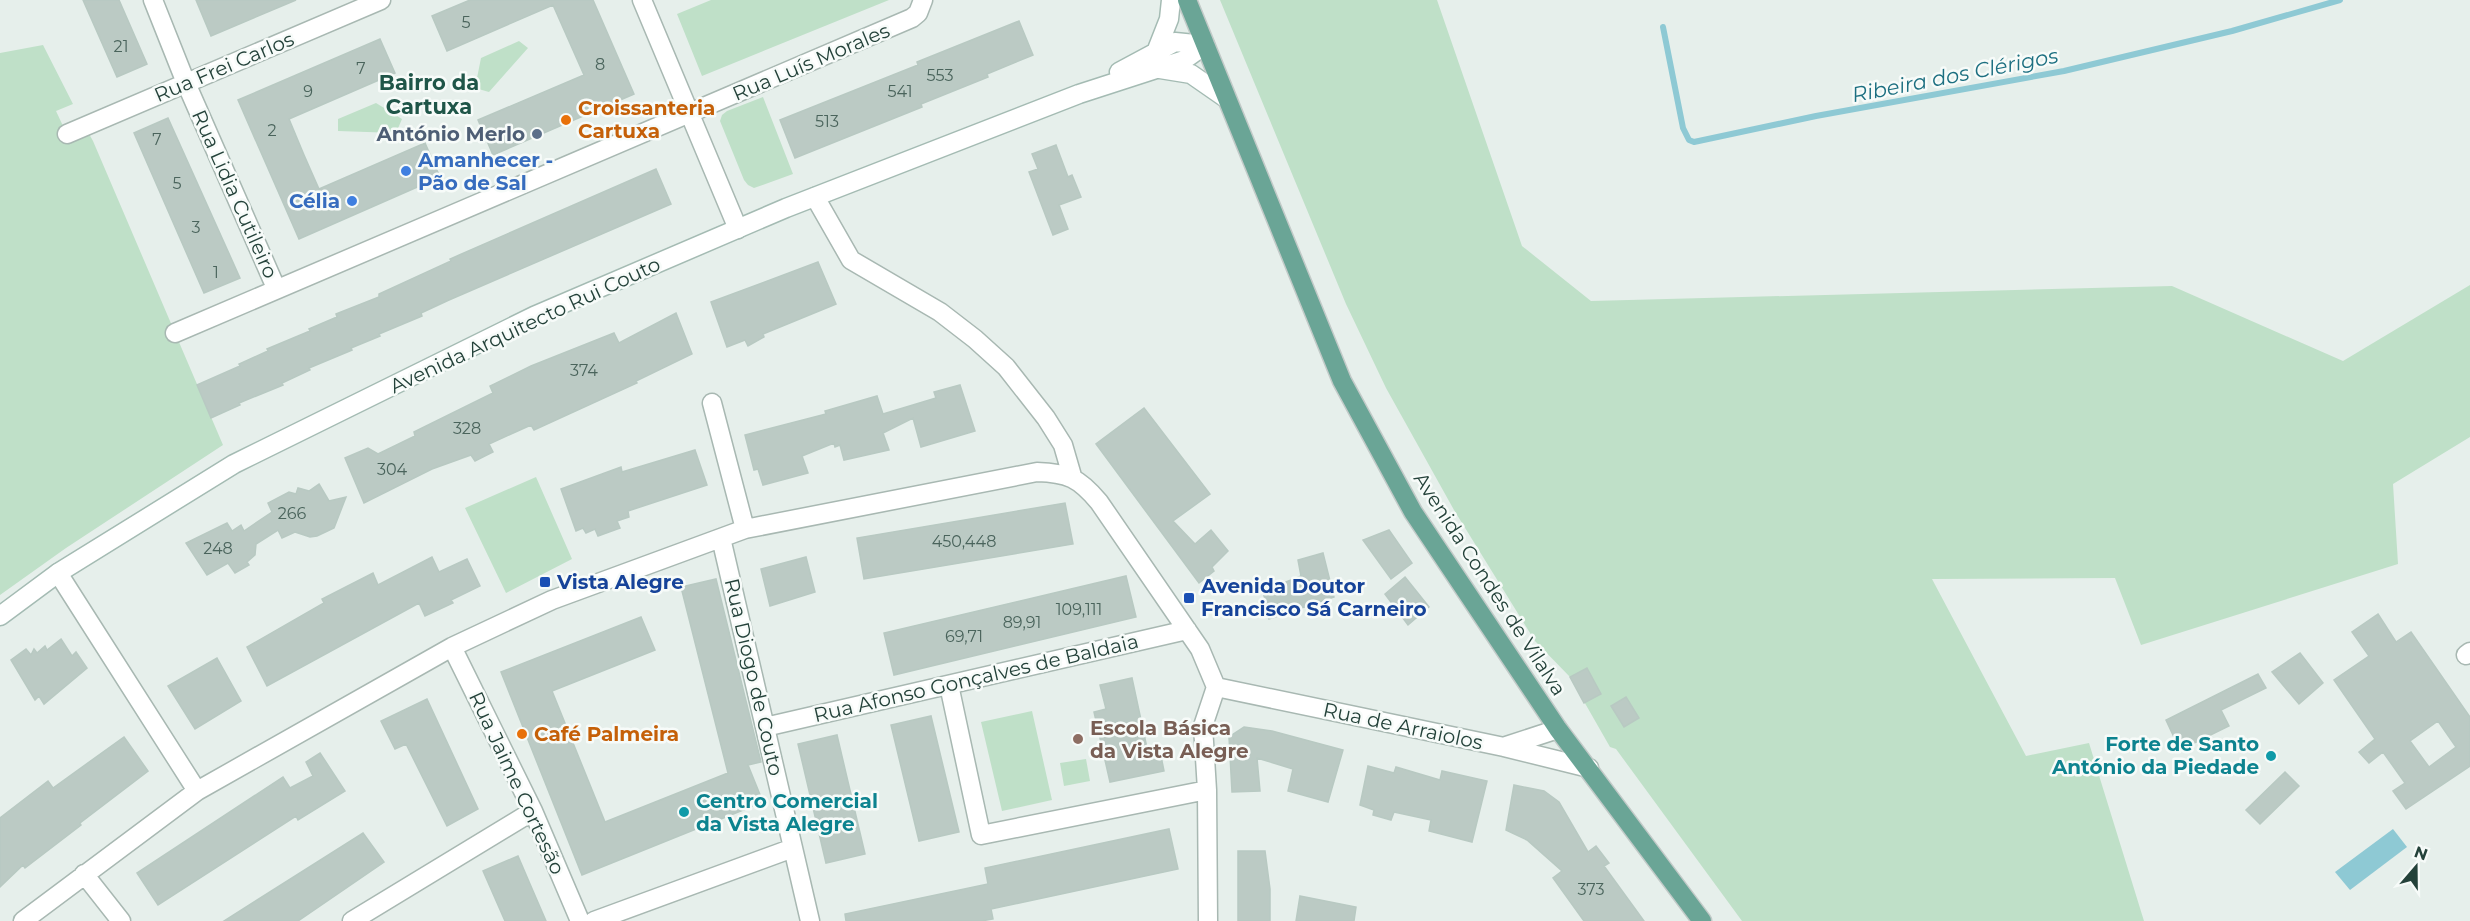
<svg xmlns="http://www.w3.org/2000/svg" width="2470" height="921" viewBox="0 0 2470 921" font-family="Montserrat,sans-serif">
  <rect width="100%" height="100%" fill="#e6efeb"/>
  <!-- green -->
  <path fill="#bfe0c8" d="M 711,0 L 889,0 L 702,76 L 677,14 Z
    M 1220,0 L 1437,0 L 1522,246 L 1591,301 L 2172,286 L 2343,361 L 2470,285 L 2470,437 L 2393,484 L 2398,564 L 2141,645 L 2115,578 L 1932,579 L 2026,756 L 2089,743 L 2144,921 L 1742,921 L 1616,749 L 1610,747 L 1570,677 L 1535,641 L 1454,510 L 1386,388 L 1346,304 Z
    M 519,41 L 528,48 L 489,92 L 475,88 L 481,58 Z
    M 43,45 L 73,104 L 56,111 L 70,141 L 89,134 L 93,141 L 223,445 L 66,548 L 0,595 L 0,53 Z
    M 763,97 L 793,174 L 754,188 L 748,185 L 744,180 L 720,121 L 722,115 L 727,111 Z
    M 376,103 L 402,119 L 396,133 L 338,131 L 338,119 Z
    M 536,477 L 572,559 L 506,593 L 465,508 Z
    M 1032,711 L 1052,800 L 1002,811 L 981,722 Z
    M 1086,759 L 1090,781 L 1064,786 L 1060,763 Z"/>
  <!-- water -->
  <path fill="#8ec9d4" d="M 2393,829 L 2407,847 L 2350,890 L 2335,872 Z"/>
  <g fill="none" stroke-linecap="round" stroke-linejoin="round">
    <!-- stream -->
    <path stroke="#8ec9d4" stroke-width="6" d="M 1663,27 L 1683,128 L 1689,140 L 1694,142 L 1816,116 L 2064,71 L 2232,31 L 2340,0"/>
  </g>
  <!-- building -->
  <path fill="#bbcac4" stroke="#b8c9c2" stroke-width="1.5" fill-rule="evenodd" d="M 83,0 L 119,0 L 147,64 L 117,77 Z
    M 196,0 L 296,0 L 211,36 Z
    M 470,0 L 593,0 L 634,94 L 493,155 L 478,120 L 584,75 L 553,5 L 447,51 L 432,16 Z
    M 1019,21 L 1033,55 L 987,74 L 988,77 L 921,104 L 922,107 L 795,158 L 780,120 L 918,65 L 917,62 Z
    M 380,39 L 395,73 L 289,119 L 304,155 L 319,189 L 425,143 L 440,177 L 299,239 L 238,100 Z
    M 168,118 L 240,278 L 204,293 L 134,133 Z
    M 1056,145 L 1068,177 L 1072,175 L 1081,197 L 1059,205 L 1068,229 L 1053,235 L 1029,172 L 1038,169 L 1032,154 Z
    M 656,169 L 671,204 L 449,300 L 421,313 L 422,316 L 379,334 L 380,336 L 351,348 L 352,350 L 309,368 L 310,370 L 282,383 L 283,385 L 239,403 L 240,405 L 211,418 L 197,385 L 240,366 L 239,364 L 268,351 L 267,349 L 310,331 L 309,329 L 337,317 L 336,314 L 379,297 L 379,294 L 451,261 L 450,259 Z
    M 818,262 L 836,304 L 763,334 L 764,337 L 748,346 L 745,340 L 727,347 L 711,302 Z
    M 676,313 L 692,354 L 636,381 L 637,383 L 534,430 L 531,425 L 489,444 L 493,452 L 475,461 L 471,455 L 432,469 L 364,503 L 345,458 L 368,448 L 378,454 L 415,436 L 414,432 L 493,393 L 490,386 L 531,366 L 614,333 L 619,343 Z
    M 960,385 L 975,431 L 921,447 L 913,418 L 883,433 L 889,450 L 844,460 L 840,445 L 835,447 L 834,443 L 802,456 L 808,473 L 763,485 L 758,469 L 754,470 L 745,435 L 826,414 L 825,411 L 877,396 L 883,414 L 936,398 L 934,392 Z
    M 1144,408 L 1210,494 L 1173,521 L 1195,544 L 1211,530 L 1228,551 L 1212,567 L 1214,571 L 1199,583 L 1096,444 Z
    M 695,450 L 707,485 L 628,511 L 629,517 L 617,521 L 620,528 L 598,536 L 595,529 L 586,533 L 583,528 L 576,531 L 561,489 L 621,467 L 622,472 Z
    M 319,484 L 329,501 L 346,497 L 334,528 L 317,536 L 310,537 L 295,532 L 282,538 L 278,530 L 256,544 L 255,555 L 247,562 L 249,565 L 235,573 L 228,563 L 207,575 L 186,543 L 227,523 L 232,531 L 241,525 L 244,531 L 272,512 L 268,503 L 289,492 L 296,494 L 298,488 L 309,491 Z
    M 1065,503 L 1073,544 L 864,579 L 857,538 Z
    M 1389,530 L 1412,563 L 1391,579 L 1363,540 Z
    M 1323,553 L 1334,597 L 1269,619 L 1263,591 L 1301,576 L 1298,560 Z
    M 432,557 L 439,572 L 467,559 L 480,586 L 451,600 L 453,603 L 425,616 L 419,603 L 267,686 L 247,647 L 324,603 L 322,599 L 373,573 L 378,585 Z
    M 806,557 L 815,592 L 770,606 L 761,569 Z
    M 1126,576 L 1136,617 L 894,675 L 884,633 Z
    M 1405,577 L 1429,607 L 1408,625 L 1385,594 Z
    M 716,579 L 761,762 L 748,765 L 763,802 L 582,875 L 501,672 L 641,617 L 655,650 L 552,691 L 605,822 L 728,773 L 681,587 Z
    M 2378,614 L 2396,642 L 2411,632 L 2470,717 L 2470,766 L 2406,809 L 2393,791 L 2405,783 L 2383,752 L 2369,763 L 2359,752 L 2375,739 L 2334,680 L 2369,656 L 2352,632 ZM 2438,721 L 2456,747 L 2429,767 L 2410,741 Z
    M 61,639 L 72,656 L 76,652 L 87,668 L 44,704 L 39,696 L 35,700 L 11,660 L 26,649 L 31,655 L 34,649 L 37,653 L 45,646 L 47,650 Z
    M 2300,653 L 2323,683 L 2299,704 L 2272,672 Z
    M 217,658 L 241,701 L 195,729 L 168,686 Z
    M 1587,668 L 1601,694 L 1584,703 L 1570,677 Z
    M 2258,674 L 2266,688 L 2221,710 L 2229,726 L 2180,750 L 2166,720 Z
    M 1132,678 L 1147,748 L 1159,746 L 1164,771 L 1110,782 L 1094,712 L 1106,709 L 1100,685 Z
    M 1626,697 L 1639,718 L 1624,727 L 1611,706 Z
    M 427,699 L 478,809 L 447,826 L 406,744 L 395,749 L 381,721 Z
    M 931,716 L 959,832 L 919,841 L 891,725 Z
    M 1244,727 L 1272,731 L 1343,750 L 1328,802 L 1288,791 L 1293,769 L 1257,758 L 1260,791 L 1232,792 L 1229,737 Z
    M 837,735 L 865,854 L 826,863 L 798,744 Z
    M 124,737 L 148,771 L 80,823 L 81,825 L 25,868 L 23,865 L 0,887 L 0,818 L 48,781 L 53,788 Z
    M 320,753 L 345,791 L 298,820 L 296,816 L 158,905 L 137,873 L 283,777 L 290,788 L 313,776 L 306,762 Z
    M 1368,766 L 1394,773 L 1396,767 L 1440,780 L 1442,771 L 1487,781 L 1472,842 L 1429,831 L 1431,820 L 1394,812 L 1391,820 L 1373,815 L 1374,810 L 1360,805 Z
    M 2285,772 L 2299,786 L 2260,824 L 2246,810 Z
    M 1514,785 L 1544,791 L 1559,802 L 1588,852 L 1596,846 L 1609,863 L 1604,866 L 1644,921 L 1584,921 L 1553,878 L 1562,871 L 1527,840 L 1506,830 Z
    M 1169,829 L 1178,869 L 991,909 L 993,919 L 981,921 L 846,921 L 845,914 L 988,884 L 985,868 Z
    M 363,833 L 384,862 L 298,921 L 224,921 Z
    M 1238,851 L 1265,851 L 1270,889 L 1270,921 L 1238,921 Z
    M 518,856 L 530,884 L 546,921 L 505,921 L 483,871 Z
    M 1300,896 L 1356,907 L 1354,921 L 1296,921 Z"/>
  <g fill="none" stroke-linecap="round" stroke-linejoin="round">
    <!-- street casing -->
    <g stroke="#a8b8b2" stroke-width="21">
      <path id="street" d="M 153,0 L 186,83 L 276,288
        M 642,0 L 738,229
        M 67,134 L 381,0
        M 815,197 L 851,260 L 940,312 L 975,339 L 1006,367 L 1046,418 L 1063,445 L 1072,476
        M 175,333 L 912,18 L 918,13 L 923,0
        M 712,403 L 745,529
        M 721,538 L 810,921
        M 58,573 L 197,791
        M 452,647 L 533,811 L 580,921
        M 2466,655 L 2470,652
        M 949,685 L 981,835 L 1207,790
        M 1216,687 L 1504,747 L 1589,768
        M 765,727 L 1187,630
        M 1506,746 L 1558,729
        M 84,874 L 121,921
        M 23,921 L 197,791 L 452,647 L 552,600 L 745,529 L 1037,472 C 1068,473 1079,478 1099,502 L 1200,649 L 1216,687
        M 352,921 L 533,811
        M 594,921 L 793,848
        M 1208,921 L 1207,790 L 1203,726 L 1216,687"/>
    </g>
    <!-- secondary casing -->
    <g stroke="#a4bbb3" stroke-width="21">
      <path id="secondary" d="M 1156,52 L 1169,19 L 1171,0
        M 1160,69 L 1191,74 L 1227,99
        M 1119,72 L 1175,42 L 1205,45
        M 0,616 L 58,573 L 234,464 L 534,316 L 786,208 L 1079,94 L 1184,60 L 1205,45"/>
    </g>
    <!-- primary casing -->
    <g stroke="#c2cac8" stroke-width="21">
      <path id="primary" d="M 1187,0 L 1342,381 L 1413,512 L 1558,729 L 1702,921"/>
    </g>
    <!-- street -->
    <use href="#street" stroke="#fff" stroke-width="18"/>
    <!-- secondary -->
    <use href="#secondary" stroke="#fff" stroke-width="18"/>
    <!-- primary -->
    <use href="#primary" stroke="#6aa596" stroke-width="18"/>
  </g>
  <!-- markers -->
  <g fill="#e8710a" stroke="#f7fbf9" stroke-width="2">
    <circle cx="566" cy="120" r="6"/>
    <circle cx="522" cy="734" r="6"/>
  </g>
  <circle fill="#5c6f8a" stroke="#f7fbf9" stroke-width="2" cx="537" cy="134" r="6"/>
  <g fill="#3f7fe0" stroke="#f7fbf9" stroke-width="2">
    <circle cx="406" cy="171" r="6"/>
    <circle cx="352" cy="201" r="6"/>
  </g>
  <g fill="#1a4fb4" stroke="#f7fbf9" stroke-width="2">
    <rect x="539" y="576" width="12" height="12" rx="3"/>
    <rect x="1183" y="592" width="12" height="12" rx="3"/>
  </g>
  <circle fill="#8d6e63" stroke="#f7fbf9" stroke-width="2" cx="1078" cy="739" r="6"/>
  <g fill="#0f9aa8" stroke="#f7fbf9" stroke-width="2">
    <circle cx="2271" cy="756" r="6"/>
    <circle cx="684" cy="812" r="6"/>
  </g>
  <g text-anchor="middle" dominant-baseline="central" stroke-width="5" stroke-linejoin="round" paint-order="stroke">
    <!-- number labels -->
    <g font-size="16" fill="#4a645c">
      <text x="466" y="22">5</text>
      <text x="121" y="46">21</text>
      <text x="600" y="64">8</text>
      <text x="361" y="68">7</text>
      <text x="940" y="75">553</text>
      <text x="308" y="91">9</text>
      <text x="900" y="91">541</text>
      <text x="827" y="121">513</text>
      <text x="272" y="130">2</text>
      <text x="157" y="139">7</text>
      <text x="177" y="183">5</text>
      <text x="196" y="227">3</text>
      <text x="216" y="272">1</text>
      <text x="584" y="370">374</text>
      <text x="467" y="428">328</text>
      <text x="392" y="469">304</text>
      <text x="292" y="513">266</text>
      <text x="964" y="541">450,448</text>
      <text x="218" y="548">248</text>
      <text x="1079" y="609">109,111</text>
      <text x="1022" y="622">89,91</text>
      <text x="964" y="636">69,71</text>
      <text x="1591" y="889">373</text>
    </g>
    <!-- street labels -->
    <g font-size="20" fill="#24423a" stroke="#f7fbf9">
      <text transform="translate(811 62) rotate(-23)">Rua Luís Morales</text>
      <text transform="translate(224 67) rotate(-23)">Rua Frei Carlos</text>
      <text transform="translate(235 194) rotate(66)">Rua Lidia Cutileiro</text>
      <text transform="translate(525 325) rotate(-25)">Avenida Arquitecto Rui Couto</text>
      <text transform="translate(1490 584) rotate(57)">Avenida Condes de Vilalva</text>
      <text transform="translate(754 677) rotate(77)">Rua Diogo de Couto</text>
      <text transform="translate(976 678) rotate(-13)">Rua Afonso Gonçalves de Baldaia</text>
      <text transform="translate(1403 726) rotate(12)">Rua de Arraiolos</text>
      <text transform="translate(517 783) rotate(65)">Rua Jaime Cortesão</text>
    </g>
    <!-- food labels -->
    <g font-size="20" font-weight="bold" fill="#c56008" stroke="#f7fbf9" text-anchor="start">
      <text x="578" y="108">Croissanteria<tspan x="578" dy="23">Cartuxa</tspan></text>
      <text x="534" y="734">Café Palmeira</text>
    </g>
    <!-- service labels -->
    <g font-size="20" font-weight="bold" fill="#4e5e75" stroke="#f7fbf9" text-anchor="end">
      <text x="525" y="134">António Merlo</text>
    </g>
    <!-- shop labels -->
    <g font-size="20" font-weight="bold" fill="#366cbe" stroke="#f7fbf9" text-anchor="start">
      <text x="418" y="160">Amanhecer -<tspan x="418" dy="23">Pão de Sal</tspan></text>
      <text x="340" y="201" text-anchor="end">Célia</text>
    </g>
    <!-- transit labels -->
    <g font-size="20" font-weight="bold" fill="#164399" stroke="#f7fbf9" text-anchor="start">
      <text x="557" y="582">Vista Alegre</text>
      <text x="1201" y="586">Avenida Doutor<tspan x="1201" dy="23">Francisco Sá Carneiro</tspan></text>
    </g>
    <!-- education labels -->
    <g font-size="20" font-weight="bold" fill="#785e54" stroke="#f7fbf9" text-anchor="start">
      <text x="1090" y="728">Escola Básica<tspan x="1090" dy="23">da Vista Alegre</tspan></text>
    </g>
    <!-- culture labels -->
    <g font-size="20" font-weight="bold" fill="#0d838f" stroke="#f7fbf9" text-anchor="end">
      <text x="2259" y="744">Forte de Santo<tspan x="2259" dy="23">António da Piedade</tspan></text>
      <text x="696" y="801" text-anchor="start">Centro Comercial<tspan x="696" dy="23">da Vista Alegre</tspan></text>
    </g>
    <!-- water labels -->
    <g font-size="21" font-style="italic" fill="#1c6f80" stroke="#f7fbf9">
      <text transform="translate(1955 75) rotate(-11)">Ribeira dos Clérigos</text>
    </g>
    <!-- neighbourhood labels -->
    <g font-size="21" font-weight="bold" fill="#1f5548" stroke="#f7fbf9">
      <text x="429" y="82">Bairro da<tspan x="429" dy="24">Cartuxa</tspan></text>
    </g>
  </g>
  <!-- north arrow -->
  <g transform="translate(2416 867) rotate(20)" stroke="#f7fbf9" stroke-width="4.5" paint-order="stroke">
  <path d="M0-4.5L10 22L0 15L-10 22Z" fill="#24423a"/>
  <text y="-9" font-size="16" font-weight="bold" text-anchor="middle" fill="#24423a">N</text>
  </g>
</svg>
